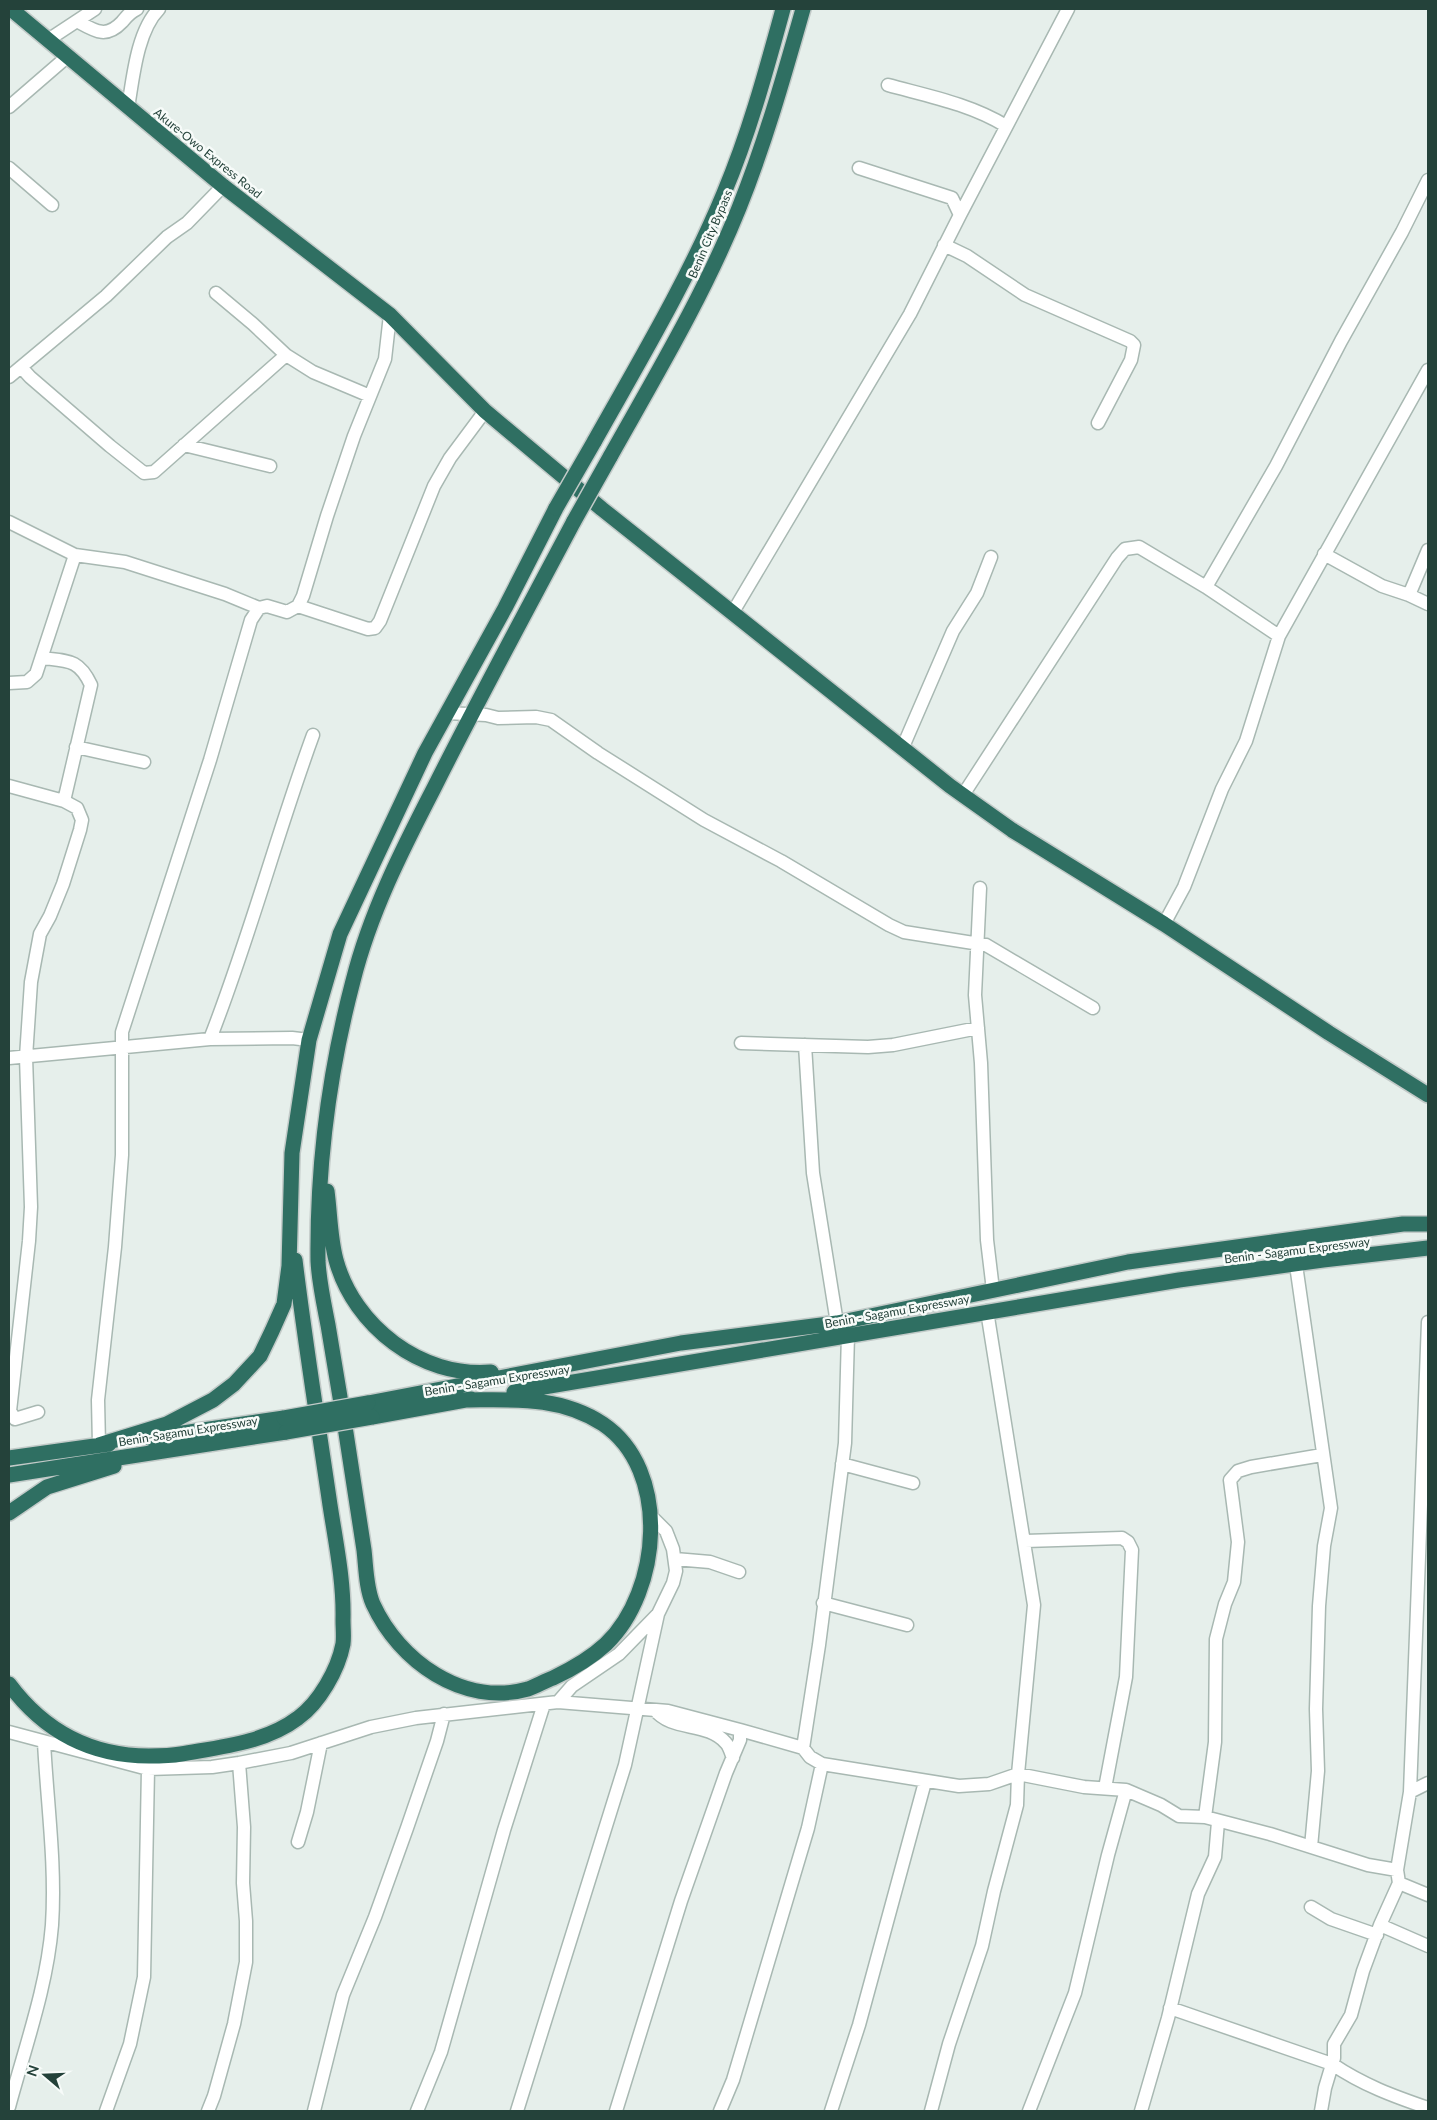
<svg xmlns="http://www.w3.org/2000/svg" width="1437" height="2120" viewBox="0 0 1437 2120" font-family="Lato,sans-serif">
  <rect width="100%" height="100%" fill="#e6efeb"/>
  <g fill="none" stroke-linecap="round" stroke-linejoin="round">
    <!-- minor casing -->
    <g stroke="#a8b8b2" stroke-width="15">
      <path id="minor" d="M 77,21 C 95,31 106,39 122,22 C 127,16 130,12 137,9
        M 48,40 L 95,9
        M 888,85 C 928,96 970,104 1006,126
        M 9,107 L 68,56
        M 128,108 C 133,78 137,31 159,9
        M 9,168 L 52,205
        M 859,168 L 952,198 L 960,215
        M 944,245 L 967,256 L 1025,295 L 1130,341 L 1134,345 L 1131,360 L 1098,423
        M 216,293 L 253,324 L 286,355 L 313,372 L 370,396
        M 21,367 L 30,377 L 110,446 L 144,473 L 154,472 L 286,355
        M 9,377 L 106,296 L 167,237 L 187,223 L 223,186
        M 184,445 L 270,466
        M 9,522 L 75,555 L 125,562 L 225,594 L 259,608 L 267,606 L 287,612 L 298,606 L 303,596 L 327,516 L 354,436 L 385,359 L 390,315
        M 1324,554 L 1382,586 L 1409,595 L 1428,604
        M 1206,587 L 1276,466 L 1341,341 L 1402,232 L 1428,180
        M 1409,595 L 1428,550
        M 298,606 L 368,629 L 375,628 L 380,621 L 434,486 L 450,458 L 485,411
        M 733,612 L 910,314 L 960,215 L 1068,9
        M 9,683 L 27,682 L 36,674 L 75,555
        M 447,713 L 486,715 L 498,718 L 536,717 L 551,720 L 598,753 L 704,820 L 781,861 L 889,925 L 904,932 L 986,945 L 1093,1008
        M 76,747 L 144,762
        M 902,749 L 953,631 L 977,593 L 991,557
        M 9,786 L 64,801
        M 963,795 L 1117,558 L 1125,549 L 1139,547 L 1206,587 L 1279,636
        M 980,888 L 975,995 L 981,1063 L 987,1240 L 993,1290
        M 1164,924 L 1184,887 L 1222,789 L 1246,741 L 1279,636 L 1428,370
        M 210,1039 C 249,940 276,836 313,735
        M 741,1043 L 868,1047 L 893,1045 L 978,1028
        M 805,1045 L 813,1173 L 837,1323
        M 9,1058 L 210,1039 L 292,1038 L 309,1040
        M 1296,1265 L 1331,1508 L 1324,1546 L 1319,1606 L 1316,1709 L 1318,1771 L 1311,1847
        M 38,1412 L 15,1419 L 10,1411 L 29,1241 L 31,1207 L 26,1057 L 31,982 L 40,934 L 50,916 L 63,884 L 80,830 L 82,820 L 77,808 L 64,801 L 91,685 C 79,659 68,661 42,658
        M 99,1445 L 98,1400 L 115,1247 L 122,1155 L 122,1032 L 210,760 L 251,620 L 259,608
        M 842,1464 L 913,1483
        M 1025,1541 L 1122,1538 L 1128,1542 L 1132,1550 L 1126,1677 L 1105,1788
        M 675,1559 L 710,1562 L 739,1572
        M 823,1603 L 907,1625
        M 558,1702 L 572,1686 L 619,1654 L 658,1614
        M 655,1710 C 672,1732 707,1721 726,1743 C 729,1746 731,1753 733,1758
        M 740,1730 L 803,1748 L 810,1757 L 822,1764 L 959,1786 L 989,1784 L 1018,1774 L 1084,1787 L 1126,1790 L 1161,1805 L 1179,1816 L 1205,1817 L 1270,1834 L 1368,1865 L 1397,1870
        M 9,1732 L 148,1769 L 212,1767 L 239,1763 L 291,1753 L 371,1727 L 416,1718 L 558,1702 L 668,1711 L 740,1730 L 740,1740 L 726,1773 L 681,1901 L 616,2111
        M 803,1748 L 819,1645 L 845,1443 L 848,1335
        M 1410,1792 L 1428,1783
        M 1205,1817 L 1215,1742 L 1216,1639 L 1225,1604 L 1234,1582 L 1238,1542 L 1230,1480 L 1238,1471 L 1251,1467 L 1322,1455
        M 298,1842 L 307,1812 L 321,1743
        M 1399,1883 L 1428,1895
        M 1311,1907 L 1331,1919 L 1377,1935
        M 1380,1925 L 1428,1946
        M 1170,2008 L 1332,2064 C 1363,2085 1393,2096 1428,2108
        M 9,2107 C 25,2047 47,1987 52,1925 C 56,1864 47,1802 44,1742
        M 106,2111 L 130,2044 L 144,1977 L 148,1769
        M 208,2111 L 214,2096 L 234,2024 L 246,1962 L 246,1921 L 243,1883 L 244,1827 L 239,1763
        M 314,2111 L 343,1995 L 375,1917 L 407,1828 L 437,1741 L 444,1714
        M 417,2111 L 441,2052 L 504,1830 L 544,1704
        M 517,2111 L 625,1765 L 658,1614 L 673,1583 L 676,1571 L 673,1549 L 666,1531 L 651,1516
        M 720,2111 L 733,2080 L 808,1828 L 822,1764
        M 831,2111 L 859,2025 L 925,1782
        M 931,2111 L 949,2044 L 982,1946 L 994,1891 L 1017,1805 L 1018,1774 L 1034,1605 L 987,1311
        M 1029,2111 L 1075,1993 L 1108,1855 L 1126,1790
        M 1141,2111 L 1168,2018 L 1198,1894 L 1215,1857 L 1218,1822
        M 1321,2111 L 1325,2088 L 1334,2058 L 1334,2044 L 1351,2015 L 1363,1971 L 1380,1925 L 1399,1883 L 1397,1870 L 1410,1792 L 1428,1322"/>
    </g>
    <!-- highway casing -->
    <g stroke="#c2cac8" stroke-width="18">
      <path id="highway" d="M 11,9 L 223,186 L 390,315 L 485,411 L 602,509 L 950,786 L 1012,830 L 1164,924 L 1329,1033 L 1428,1095
        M 594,442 C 640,360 688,280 724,193 C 749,134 766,71 783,9
        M 610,457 C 656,375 704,295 739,208 C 765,143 784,76 803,9
        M 327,1191 C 330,1213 330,1238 336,1260 C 354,1326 421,1378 491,1372
        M 514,1392 L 1179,1280 L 1323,1260 L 1428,1248
        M 461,1400 C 511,1400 559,1395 603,1424 C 671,1470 661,1591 606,1644 C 591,1658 572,1669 553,1678 C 545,1681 536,1686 528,1689 C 463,1707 399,1661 373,1604 C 366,1588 366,1567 364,1550 C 358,1511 352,1472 346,1433 C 340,1397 334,1361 328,1325 C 324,1304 319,1282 318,1261 C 317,1167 329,1072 353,981 C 370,913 402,850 434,788 C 479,698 527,610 574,521
        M 368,1403 L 681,1343 L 837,1323 L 1128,1262 L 1403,1224 L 1428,1224
        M 372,1417 L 471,1399
        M 149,1438 L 284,1418
        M 99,1445 L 167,1424 L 213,1400 L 234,1384 L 260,1356 L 272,1331 L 284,1304 L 289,1266 L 292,1153 L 309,1040 L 340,934 L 425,753 L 505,608 L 556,508
        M 9,1458 L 109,1444
        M 9,1475 L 286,1432
        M 9,1513 L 47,1487 L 114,1466
        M 9,1684 C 44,1731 90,1756 149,1756 C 159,1756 170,1756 181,1754 C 220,1747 265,1743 298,1718 C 319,1703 338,1670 343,1644 C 344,1637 343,1628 343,1620 C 344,1582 336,1544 330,1505 C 318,1423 305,1342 295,1260"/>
    </g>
    <!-- minor -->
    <use href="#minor" stroke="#fff" stroke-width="12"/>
    <!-- highway -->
    <use href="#highway" stroke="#2f6f62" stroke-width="15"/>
    <!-- highway-bridge casing -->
    <g stroke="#c2cac8" stroke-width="18" stroke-linecap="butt">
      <path id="highway-bridge" d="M 556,508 L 594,442
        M 574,521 L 610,457
        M 284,1418 L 368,1403
        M 286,1432 L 372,1417"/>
    </g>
    <!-- highway-bridge -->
    <use href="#highway-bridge" stroke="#2f6f62" stroke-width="15"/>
  </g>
  <g text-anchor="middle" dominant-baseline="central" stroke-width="5" stroke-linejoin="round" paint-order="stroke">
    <!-- street labels -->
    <g font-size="12" fill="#24423a" stroke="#f7fbf9">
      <text transform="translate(208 153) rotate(39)">Akure-Owo Express Road</text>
      <text transform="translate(710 234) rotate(-67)">Benin City Bypass</text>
      <text transform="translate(1297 1250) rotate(-7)">Benin - Sagamu Expressway</text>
      <text transform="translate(897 1311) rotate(-10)">Benin - Sagamu Expressway</text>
      <text transform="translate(497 1380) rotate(-9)">Benin - Sagamu Expressway</text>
      <text transform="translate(188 1431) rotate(-9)">Benin-Sagamu Expressway</text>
    </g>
  </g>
  <!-- border -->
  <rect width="1437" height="2120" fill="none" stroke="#24423a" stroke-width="20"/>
  <!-- north arrow -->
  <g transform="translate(45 2075) rotate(289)" stroke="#f7fbf9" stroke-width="4" paint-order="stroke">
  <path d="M0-4L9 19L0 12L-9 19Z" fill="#24423a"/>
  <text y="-8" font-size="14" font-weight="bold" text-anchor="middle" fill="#24423a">N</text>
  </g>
</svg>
